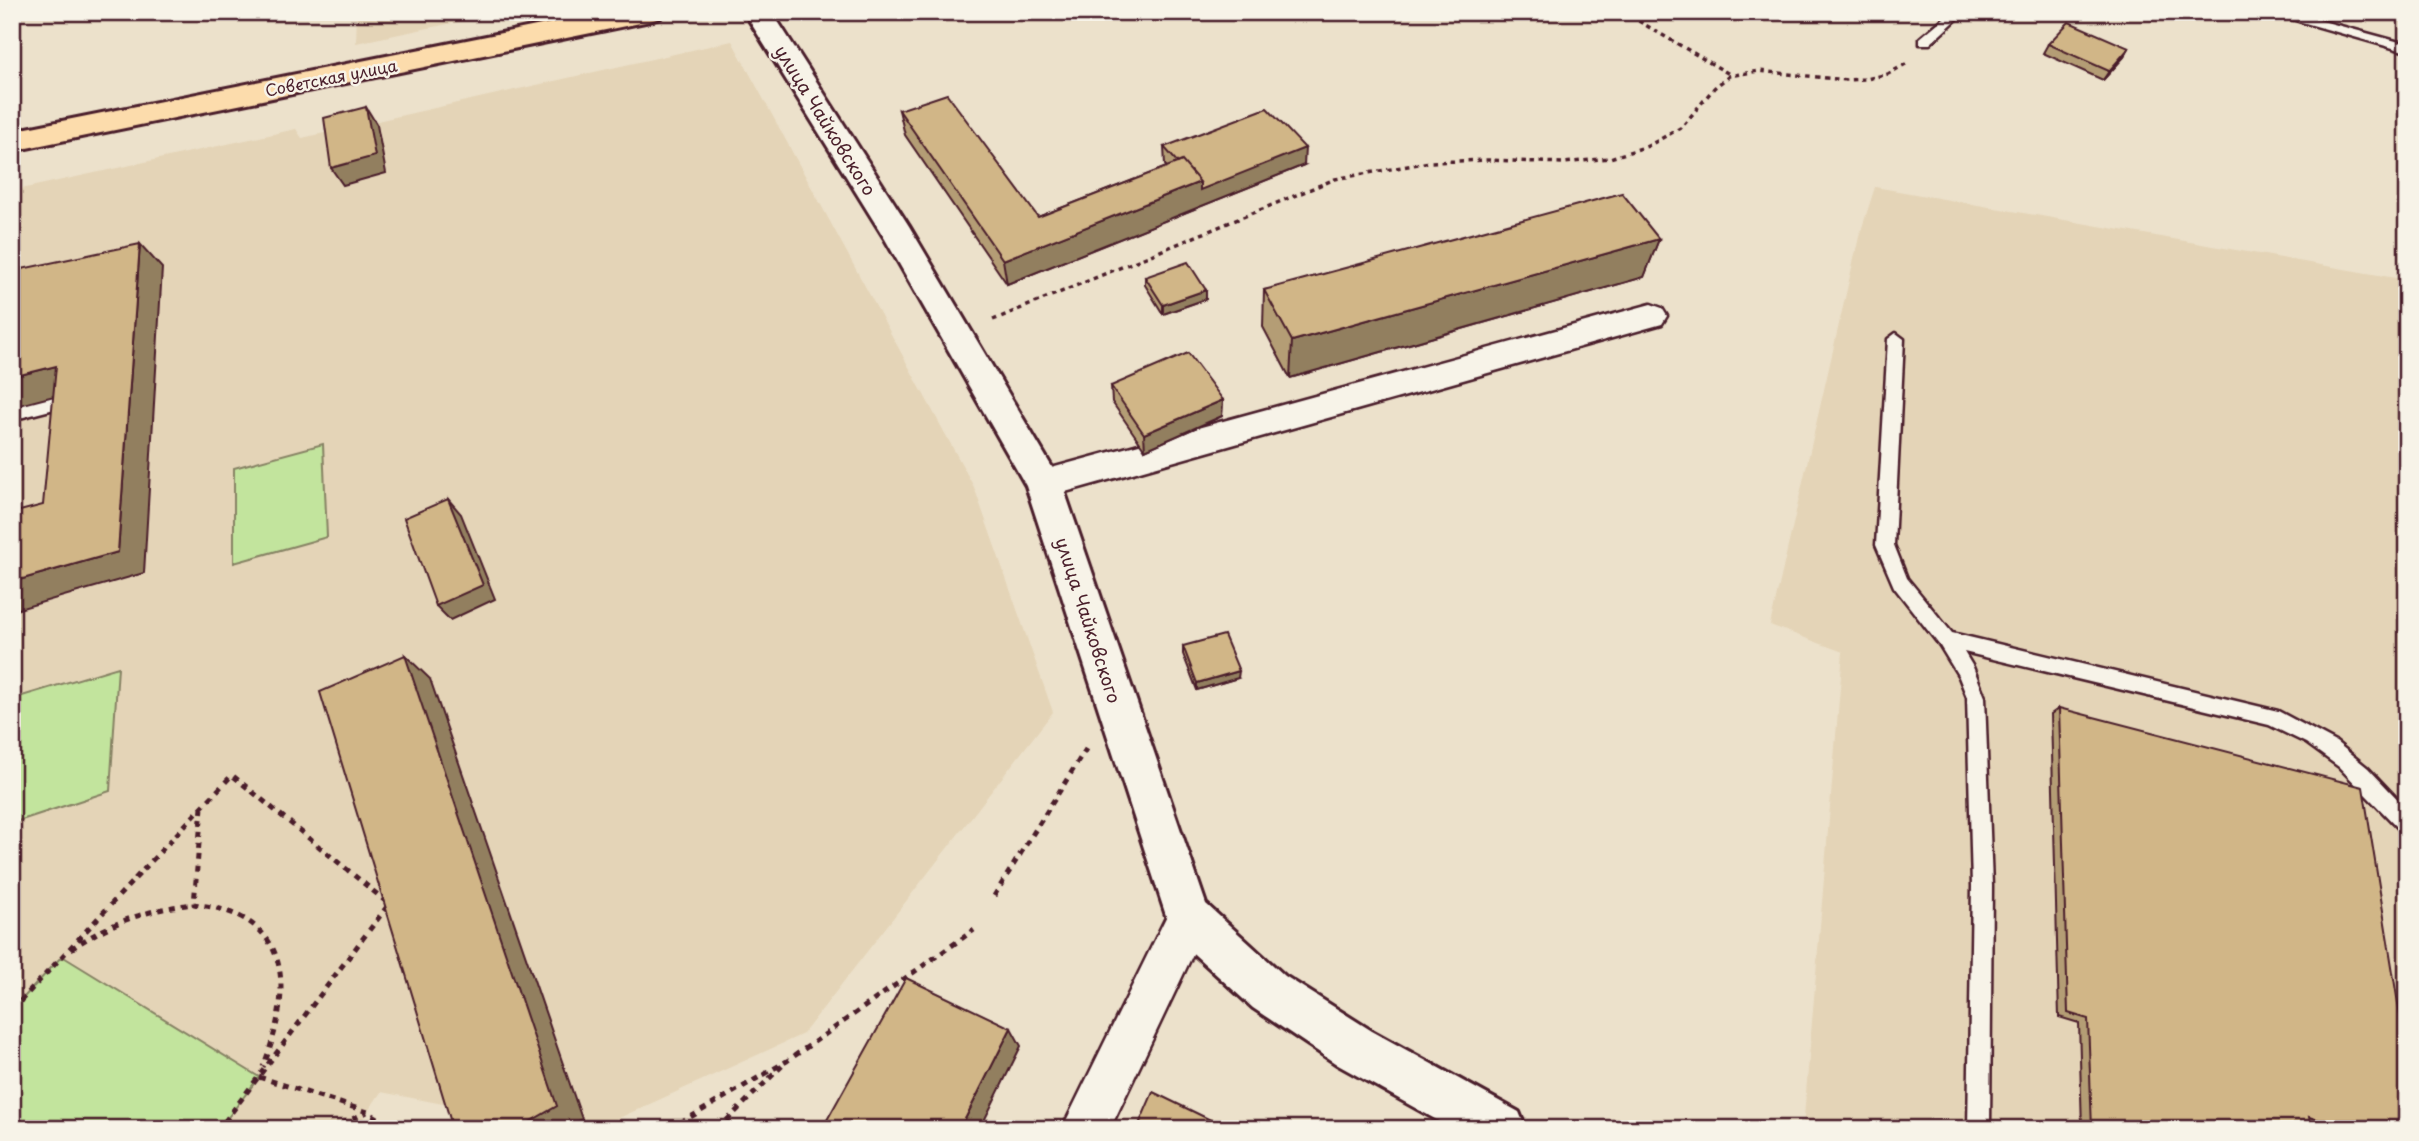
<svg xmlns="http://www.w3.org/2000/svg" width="2419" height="1141" viewBox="0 0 2419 1141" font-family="'Playpen Sans',sans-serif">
  <rect width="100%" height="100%" fill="#ece1cb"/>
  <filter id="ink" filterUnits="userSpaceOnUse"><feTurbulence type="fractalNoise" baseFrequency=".0143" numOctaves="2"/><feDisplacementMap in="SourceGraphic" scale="14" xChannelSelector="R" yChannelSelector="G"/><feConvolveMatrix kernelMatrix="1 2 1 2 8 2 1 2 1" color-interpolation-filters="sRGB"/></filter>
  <g filter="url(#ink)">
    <!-- built -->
    <path fill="#e4d4b7" d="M 357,12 L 506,12 L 356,43 Z
      M 732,41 L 974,487 L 1053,712 L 803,1034 L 595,1129 L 479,1129 L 474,1110 L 381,1092 L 356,1129 L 12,1129 L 12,191 L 296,129 L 302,138 Z
      M 1875,187 L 2407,280 L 2407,1129 L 1803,1129 L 1843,652 L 1770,625 L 1859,237 Z"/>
    <!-- green -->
    <path fill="#c2e49d" stroke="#868264" stroke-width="2" d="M 323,444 L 327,537 L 234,563 L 234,468 Z
      M 118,667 L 110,791 L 12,823 L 12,699 Z
      M 62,956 L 259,1077 L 219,1129 L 12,1129 L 12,1010 Z"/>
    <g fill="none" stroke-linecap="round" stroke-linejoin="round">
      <!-- lane casing -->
      <g stroke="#4a1f2b" stroke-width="5">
        <path id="lane" d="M 1951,12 L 1965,12 L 1930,44 L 1920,44 L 1920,38 Z
          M 2267,12 L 2289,12 L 2407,44 L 2407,52 Z
          M 1896,333 L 1904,339 L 1894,545 L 1907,578 L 1952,633 L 2278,711 L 2336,742 L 2368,768 L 2407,809 L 2407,832 L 2400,830 L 2339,767 L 2306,743 L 2269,725 L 1964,652 L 1973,667 L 1985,697 L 1992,886 L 1990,1129 L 1968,1129 L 1972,886 L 1967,697 L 1959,677 L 1940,646 L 1894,587 L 1876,545 L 1888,339 Z"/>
      </g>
      <!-- street casing -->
      <g stroke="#4a1f2b" stroke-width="5">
        <path id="street" d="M 1651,304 L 1662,308 L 1667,316 L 1662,324 L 1044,498 L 1032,494 L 1026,484 L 1032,474 L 1044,470 Z
          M 81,376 L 93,380 C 100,393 98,407 91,420 L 79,424 L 67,420 L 62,407 L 12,420 L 12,394 Z
          M 1188,897 L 1203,903 L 1210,918 L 1110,1129 L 1062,1129 L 1173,903 Z"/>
      </g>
      <!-- secondary casing -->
      <g stroke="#4a1f2b" stroke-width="6">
        <path id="secondary" d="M 744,12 L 772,12 L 909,226 L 1062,484 L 1206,904 L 1285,976 L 1372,1031 L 1519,1112 L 1526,1129 L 1453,1129 L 1338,1065 L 1253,1008 L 1172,934 L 1026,486 L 885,239 Z"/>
      </g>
      <!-- primary casing -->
      <g stroke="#4a1f2b" stroke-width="6">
        <path id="primary" d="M 606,12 L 664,12 L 660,18 L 650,21 L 12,151 L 12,131 Z"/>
      </g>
      <!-- path-far1 -->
      <path stroke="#4a1f2b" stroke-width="3.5" stroke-dasharray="4.5 4.5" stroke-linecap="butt" d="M 1623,12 L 1731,75
        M 993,320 L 1335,179 L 1430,162 L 1488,160 L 1564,163 L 1610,158 L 1648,146 L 1682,127 L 1714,88 L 1729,76 L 1759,71 L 1846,80 L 1867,79 L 1888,74 L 1909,62"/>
      <!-- path -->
      <path stroke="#4a1f2b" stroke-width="5" stroke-dasharray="6 6" stroke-linecap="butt" d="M 202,807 L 194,904 C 204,906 216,907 226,911 C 300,935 285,1011 263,1067
        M 994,896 L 1086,749
        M 71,949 C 109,923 148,909 194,904
        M 12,1010 L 232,775 L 389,904 L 219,1129
        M 259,1077 L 368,1112 L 397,1129
        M 331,1129 L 367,1112
        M 670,1129 L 787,1061 L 974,930
        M 718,1129 L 782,1066"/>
      <!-- lane -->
      <use href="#lane" fill="#f7f3e8" fill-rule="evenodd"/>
      <!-- street -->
      <use href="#street" fill="#f7f3e8" fill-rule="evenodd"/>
      <!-- secondary -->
      <use href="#secondary" fill="#f7f3e8" fill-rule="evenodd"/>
      <!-- primary -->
      <use href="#primary" fill="#fcdcac" fill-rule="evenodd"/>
    </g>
    <!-- wall -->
    <path fill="#b49d74" stroke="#4a1f2b" stroke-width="2" d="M 2048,44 L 2129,48 L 2124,57 L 2103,80 L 2043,53 Z
      M 899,110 L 1038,217 L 1167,167 L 1165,165 L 1164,147 L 1304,165 L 1007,284 L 905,135 Z
      M 1659,239 L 1644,277 L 1290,378 L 1263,327 L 1264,290 Z
      M 1145,277 L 1206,290 L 1206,299 L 1163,314 L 1145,285 Z
      M 1111,386 L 1223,400 L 1222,416 L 1145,450 L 1112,402 Z
      M 1183,646 L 1238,678 L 1197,690 L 1183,654 Z
      M 2059,708 L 2407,1129 L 2324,1129 L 2310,1125 L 2311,1129 L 2082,1129 L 2079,1023 L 2059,1017 L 2051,714 Z"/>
    <!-- shaded-wall -->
    <path fill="#927f5e" stroke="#4a1f2b" stroke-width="2" d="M 2129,48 L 2124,57 L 2103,80 L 2109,71 Z
      M 366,107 L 377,125 L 386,173 L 343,185 L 331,168 Z
      M 1305,148 L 1304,165 L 1007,284 L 1003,260 L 1200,182 Z
      M 1659,239 L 1644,277 L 1290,378 L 1292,341 Z
      M 140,244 L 162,268 L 144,573 L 12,611 L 12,582 L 118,552 Z
      M 1206,290 L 1206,299 L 1163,314 L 1163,305 Z
      M 56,366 L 81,389 L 12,407 L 12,377 Z
      M 1223,400 L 1222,416 L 1145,450 L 1144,434 Z
      M 448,499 L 461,514 L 495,599 L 450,620 L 436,606 Z
      M 405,655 L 430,679 L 582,1119 L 564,1129 L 517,1129 Z
      M 1239,671 L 1238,678 L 1197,690 L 1197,683 Z
      M 1011,1028 L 1021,1046 L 980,1129 L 960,1129 Z"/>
    <!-- building -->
    <path fill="#d1b687" stroke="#4a1f2b" stroke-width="2" d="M 2069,22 L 2129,48 L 2109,71 L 2048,44 Z
      M 947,94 L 1038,217 L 1182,161 L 1200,182 L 1003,260 L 899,110 Z
      M 366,107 L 375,156 L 331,168 L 324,118 Z
      M 1267,108 L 1305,148 L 1200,190 L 1200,182 L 1182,161 L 1178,163 L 1164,147 Z
      M 1622,193 L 1659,239 L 1292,341 L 1264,290 Z
      M 140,244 L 118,552 L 12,582 L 12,513 L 43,505 L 56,366 L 12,377 L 12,271 Z
      M 1188,262 L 1206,290 L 1163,305 L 1145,277 Z
      M 1188,353 L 1223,400 L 1144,434 L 1111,386 Z
      M 448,499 L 483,585 L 436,606 L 404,518 Z
      M 1224,635 L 1239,671 L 1197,683 L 1183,646 Z
      M 405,655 L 557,1106 L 517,1129 L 453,1129 L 320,692 Z
      M 2059,708 L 2363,787 L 2407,1059 L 2407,1129 L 2348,1129 L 2309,1117 L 2311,1129 L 2092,1129 L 2088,1019 L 2068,1013 Z
      M 906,978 L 1011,1028 L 960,1129 L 822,1129 Z
      M 1153,1092 L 1229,1129 L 1137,1129 Z"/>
  </g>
  <g text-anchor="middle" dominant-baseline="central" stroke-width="5" stroke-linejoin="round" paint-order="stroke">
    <!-- far-street labels -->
    <g font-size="16" fill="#4a1f2b" stroke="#f7f3e8">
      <text transform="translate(331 77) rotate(-11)">Советская улица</text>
    </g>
    <!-- street labels -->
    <g font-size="18" fill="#4a1f2b" stroke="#f7f3e8">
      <text transform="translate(826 120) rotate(58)">улица Чайковского</text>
      <text transform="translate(1089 620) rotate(72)">улица Чайковского</text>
    </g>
  </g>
  <!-- margin -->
  <rect width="2419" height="1141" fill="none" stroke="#f7f3e8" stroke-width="42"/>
  <rect x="21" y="21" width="2377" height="1099" fill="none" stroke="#4a1f2b" stroke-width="2.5" filter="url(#ink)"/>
</svg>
